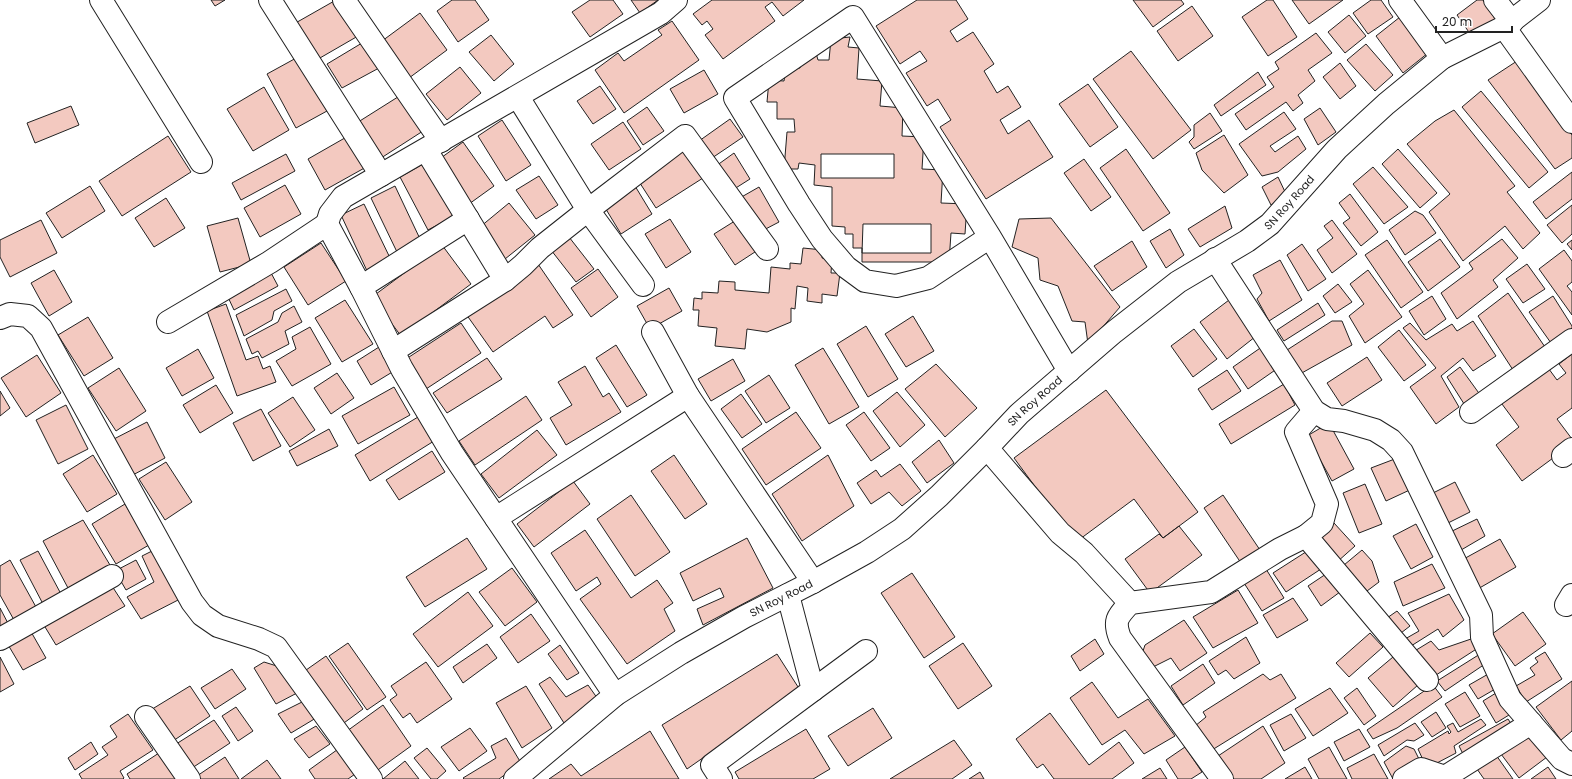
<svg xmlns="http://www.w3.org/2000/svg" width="1572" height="779" viewBox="0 0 1572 779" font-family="Poppins,sans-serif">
  <rect width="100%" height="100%" fill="#fff"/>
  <!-- building -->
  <path fill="#f3c9c0" stroke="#222" fill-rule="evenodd" d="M 211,0 L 225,0 L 215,6 Z
    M 336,0 L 358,36 L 313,62 L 292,25 Z
    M 452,0 L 475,0 L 489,20 L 458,42 L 437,11 Z
    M 590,0 L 613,0 L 623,14 L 590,37 L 572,12 Z
    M 631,0 L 658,0 L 640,13 Z
    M 712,0 L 804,0 L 783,16 L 772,2 L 765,7 L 775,21 L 723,59 L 705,35 L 713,29 L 707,21 L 702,25 L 693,14 Z
    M 917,0 L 956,0 L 968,19 L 950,31 L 957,42 L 973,32 L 994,64 L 984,71 L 997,93 L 1008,86 L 1021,107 L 1000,120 L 1008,134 L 1029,120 L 1053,157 L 986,199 L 940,127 L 951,120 L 938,99 L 927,106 L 906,73 L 927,61 L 920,51 L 900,64 L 876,26 Z
    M 1133,0 L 1181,0 L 1184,4 L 1153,27 Z
    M 1267,0 L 1273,0 L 1297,37 L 1268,56 L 1242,17 Z
    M 1292,0 L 1343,0 L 1309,24 Z
    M 1371,0 L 1381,0 L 1393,17 L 1368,34 L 1353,13 Z
    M 1477,0 L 1483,0 L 1497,22 L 1473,38 L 1457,15 Z
    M 1192,6 L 1213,36 L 1178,61 L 1157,31 Z
    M 420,13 L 447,50 L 409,78 L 382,41 Z
    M 1349,15 L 1366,36 L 1345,53 L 1328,32 Z
    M 1400,17 L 1428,53 L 1403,73 L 1376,36 Z
    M 672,21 L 699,60 L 624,113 L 595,70 L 618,53 L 624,61 L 662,35 L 658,30 Z
    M 1316,33 L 1332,53 L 1308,70 L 1315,81 L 1298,95 L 1303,103 L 1293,111 L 1286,102 L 1246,130 L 1235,114 L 1274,87 L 1267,77 L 1279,69 L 1275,62 Z
    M 491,35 L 514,64 L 494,81 L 469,52 Z
    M 850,37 L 848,47 L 859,48 L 857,79 L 882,81 L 880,106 L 903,108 L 902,136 L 924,137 L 922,169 L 943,170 L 941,203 L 967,204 L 965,234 L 951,233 L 949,262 L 862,262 L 862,248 L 853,248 L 853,234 L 845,234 L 845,227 L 832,226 L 832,187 L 814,185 L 815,165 L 799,163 L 798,169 L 784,169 L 787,132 L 795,132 L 794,119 L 777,119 L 777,102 L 767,102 L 769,80 L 784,81 L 786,68 L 800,68 L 802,57 L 816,53 L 818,60 L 829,60 L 831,39 ZM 821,154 L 894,154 L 894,178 L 821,178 ZM 863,224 L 931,224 L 931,253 L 862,253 Z
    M 362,43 L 379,68 L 342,88 L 327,64 Z
    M 1366,44 L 1393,75 L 1375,91 L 1347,60 Z
    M 1131,51 L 1191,130 L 1153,159 L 1093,79 Z
    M 298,57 L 327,111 L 296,128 L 267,74 Z
    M 1517,61 L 1572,135 L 1572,158 L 1555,169 L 1488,80 Z
    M 1340,63 L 1356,86 L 1340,99 L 1323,77 Z
    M 460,67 L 481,93 L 447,120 L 426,94 Z
    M 704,70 L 718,94 L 684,113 L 670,89 Z
    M 1258,72 L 1266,85 L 1221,116 L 1214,105 Z
    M 1088,84 L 1118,127 L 1090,147 L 1059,104 Z
    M 600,86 L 616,109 L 593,124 L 577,101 Z
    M 264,87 L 289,130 L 253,151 L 227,109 Z
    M 1481,91 L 1548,172 L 1529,188 L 1462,107 Z
    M 401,95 L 423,131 L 378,160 L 355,124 Z
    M 71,106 L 79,125 L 35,143 L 27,123 Z
    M 647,107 L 664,131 L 643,145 L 627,121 Z
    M 1320,108 L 1336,132 L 1318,145 L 1304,119 Z
    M 1454,110 L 1515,186 L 1507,192 L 1540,233 L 1523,249 L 1505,226 L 1463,261 L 1429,212 L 1450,194 L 1407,144 L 1435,121 Z
    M 1284,112 L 1296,129 L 1270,146 L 1275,152 L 1298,136 L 1306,149 L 1278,172 L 1262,176 L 1239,144 Z
    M 1210,113 L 1222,131 L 1194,149 L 1189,142 L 1194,137 L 1194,125 Z
    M 730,119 L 743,137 L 712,158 L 699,141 Z
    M 502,120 L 531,165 L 506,181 L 478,136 Z
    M 623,122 L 641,149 L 609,170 L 591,144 Z
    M 350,135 L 368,166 L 325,190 L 308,159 Z
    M 1224,135 L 1248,175 L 1224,193 L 1202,170 L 1196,153 Z
    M 168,136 L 191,172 L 122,216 L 99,181 Z
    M 463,142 L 494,186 L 469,204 L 438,160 Z
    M 683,146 L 703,178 L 656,208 L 636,177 Z
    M 1126,149 L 1170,213 L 1143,231 L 1100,168 Z
    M 1398,149 L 1437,193 L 1420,208 L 1382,164 Z
    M 734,153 L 750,179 L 731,191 L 716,166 Z
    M 286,154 L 295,171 L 241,200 L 232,183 Z
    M 1084,159 L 1111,197 L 1091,211 L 1064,173 Z
    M 425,163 L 454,216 L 428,230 L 400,177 Z
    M 1373,167 L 1408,207 L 1384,224 L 1353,184 Z
    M 1572,172 L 1572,199 L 1546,219 L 1533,202 Z
    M 539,176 L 558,205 L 536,219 L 516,190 Z
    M 1278,177 L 1287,196 L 1271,205 L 1262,187 Z
    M 632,181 L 652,214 L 621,234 L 601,201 Z
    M 285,185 L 301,214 L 260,237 L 244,208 Z
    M 90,186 L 105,211 L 62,238 L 46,213 Z
    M 395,186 L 421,241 L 397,252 L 371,198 Z
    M 759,187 L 779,222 L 758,233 L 738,199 Z
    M 1350,194 L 1378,232 L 1361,246 L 1343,223 L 1350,218 L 1339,203 Z
    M 166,198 L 185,228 L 154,247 L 135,218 Z
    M 509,203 L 535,235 L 505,259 L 480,227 Z
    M 364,204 L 392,262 L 368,273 L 341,215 Z
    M 1572,205 L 1572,234 L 1562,243 L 1547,225 Z
    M 1225,206 L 1232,228 L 1200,247 L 1188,229 Z
    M 1415,211 L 1423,215 L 1436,233 L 1405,255 L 1389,230 Z
    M 238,218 L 251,264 L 220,272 L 207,226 Z
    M 1051,218 L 1120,307 L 1088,344 L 1085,322 L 1072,321 L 1058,286 L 1040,280 L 1038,258 L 1012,247 L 1019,219 Z
    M 670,219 L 691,252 L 666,268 L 645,234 Z
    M 738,219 L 758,250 L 735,265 L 714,234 Z
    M 41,220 L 57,253 L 10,277 L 0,257 L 0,240 Z
    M 1332,220 L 1357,254 L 1332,273 L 1317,250 L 1333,238 L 1324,226 Z
    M 1170,229 L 1184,255 L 1166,268 L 1150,241 Z
    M 569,237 L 594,269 L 576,282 L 551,250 Z
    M 1440,239 L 1460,267 L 1428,291 L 1408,262 Z
    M 1502,239 L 1518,258 L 1493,280 L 1498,287 L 1457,319 L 1441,293 L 1473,269 L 1469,263 Z
    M 1387,240 L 1423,292 L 1401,308 L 1365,255 Z
    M 1572,240 L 1572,250 L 1567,244 Z
    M 1132,241 L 1147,267 L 1112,291 L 1094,266 Z
    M 321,243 L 346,281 L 308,305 L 284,267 Z
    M 1302,244 L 1326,279 L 1308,291 L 1287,255 Z
    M 442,245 L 471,284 L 401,336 L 372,297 Z
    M 803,248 L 823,250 L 822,258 L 832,259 L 831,273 L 840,273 L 837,296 L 822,294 L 822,303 L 807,301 L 808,288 L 797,286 L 795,309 L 791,308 L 791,322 L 767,332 L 747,329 L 745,349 L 715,346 L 717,328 L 698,326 L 699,310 L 693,310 L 694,298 L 702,299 L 702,292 L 718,293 L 719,281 L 735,282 L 735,290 L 769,293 L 771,267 L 790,269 L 790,263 L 801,264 Z
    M 1564,250 L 1572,261 L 1572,282 L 1567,286 L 1572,292 L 1572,315 L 1539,269 Z
    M 1280,260 L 1302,300 L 1269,321 L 1257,299 L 1262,293 L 1253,275 Z
    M 538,264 L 573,315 L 553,328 L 545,316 L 493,352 L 466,314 Z
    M 1527,264 L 1545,289 L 1523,303 L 1506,279 Z
    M 598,269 L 618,297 L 591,317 L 571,288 Z
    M 54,270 L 72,302 L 49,316 L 31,283 Z
    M 1368,270 L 1402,317 L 1365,343 L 1349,316 L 1364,304 L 1350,284 Z
    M 270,271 L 278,286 L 234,310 L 227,295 Z
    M 1338,284 L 1352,302 L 1335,313 L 1323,296 Z
    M 669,288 L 682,311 L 650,329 L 637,306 Z
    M 286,289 L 292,301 L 274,311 L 272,320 L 244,336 L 236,315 Z
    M 1508,293 L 1545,347 L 1513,370 L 1478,316 Z
    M 1432,296 L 1446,319 L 1424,335 L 1409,311 Z
    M 1553,296 L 1572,326 L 1572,329 L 1551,343 L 1529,312 Z
    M 1233,297 L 1260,333 L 1227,359 L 1200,322 Z
    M 345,300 L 373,344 L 342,362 L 315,318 Z
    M 1318,303 L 1325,315 L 1284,341 L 1277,330 Z
    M 226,304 L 246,360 L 258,356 L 263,369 L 270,366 L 276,382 L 237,396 L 207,311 Z
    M 294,306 L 302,322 L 285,331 L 289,344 L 262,358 L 258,351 L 252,354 L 246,339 L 278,322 L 282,313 Z
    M 913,316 L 934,351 L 906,367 L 885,334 Z
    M 88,317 L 113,358 L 84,376 L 58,335 Z
    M 1332,321 L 1342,321 L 1352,345 L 1300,374 L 1287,350 Z
    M 1473,321 L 1496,356 L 1473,371 L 1463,358 L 1441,376 L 1459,407 L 1436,424 L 1410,387 L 1436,368 L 1403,328 L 1410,323 L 1426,340 L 1452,324 L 1457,331 Z
    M 461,323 L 481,353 L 426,389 L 406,359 Z
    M 866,326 L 898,379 L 868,397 L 837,344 Z
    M 310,327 L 331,364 L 292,386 L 276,361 L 296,349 L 292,337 Z
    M 1194,329 L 1217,359 L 1193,377 L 1171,346 Z
    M 1399,330 L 1426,365 L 1404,381 L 1378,347 Z
    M 1266,344 L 1281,366 L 1248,389 L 1233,367 Z
    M 616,345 L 647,395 L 627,407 L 596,358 Z
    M 379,347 L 394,371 L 371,385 L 357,361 Z
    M 823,348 L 859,407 L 829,424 L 795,365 Z
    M 198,349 L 214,378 L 182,396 L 166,368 Z
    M 1572,354 L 1572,408 L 1557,419 L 1572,439 L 1572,444 L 1522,481 L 1496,445 L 1519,427 L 1499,400 L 1546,365 L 1557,380 L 1566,373 L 1559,364 Z
    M 37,355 L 61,393 L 26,417 L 1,378 Z
    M 1367,357 L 1382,380 L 1342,406 L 1327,383 Z
    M 487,358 L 502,379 L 447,413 L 433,393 Z
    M 733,359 L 745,381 L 711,401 L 698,379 Z
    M 936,364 L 977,408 L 945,437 L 905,389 Z
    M 585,366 L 603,397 L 609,393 L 621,412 L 566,445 L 550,418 L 572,405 L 558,382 Z
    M 1460,367 L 1481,396 L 1466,407 L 1447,377 Z
    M 119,368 L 146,411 L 116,431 L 88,388 Z
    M 1227,370 L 1241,391 L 1212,410 L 1198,389 Z
    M 337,373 L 354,398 L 331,414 L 314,388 Z
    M 769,375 L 790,408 L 766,423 L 745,391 Z
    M 1284,384 L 1295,405 L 1231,444 L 1219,424 Z
    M 216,385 L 233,413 L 200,433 L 183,405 Z
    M 394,387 L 410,415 L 358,444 L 342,416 Z
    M 1106,390 L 1198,512 L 1163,538 L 1134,499 L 1076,542 L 1014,458 Z
    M 0,391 L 10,408 L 0,416 Z
    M 897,392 L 925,425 L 900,447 L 873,411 Z
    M 741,394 L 762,424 L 742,438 L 721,409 Z
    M 526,396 L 542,420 L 475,465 L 459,441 Z
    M 293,397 L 315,430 L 290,447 L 268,413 Z
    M 66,405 L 88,449 L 58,464 L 36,420 Z
    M 261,409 L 281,446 L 253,461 L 233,423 Z
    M 796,412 L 821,448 L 766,485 L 742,449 Z
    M 864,412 L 890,448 L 871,461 L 846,425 Z
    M 418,417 L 434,441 L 370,481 L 355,455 Z
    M 147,422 L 165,458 L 129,477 L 110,441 Z
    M 1329,423 L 1354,469 L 1332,481 L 1307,436 Z
    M 329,429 L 338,446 L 297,466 L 289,451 Z
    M 537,430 L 557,455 L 499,498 L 481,474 Z
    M 939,440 L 954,463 L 927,483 L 912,462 Z
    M 432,451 L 445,472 L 399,500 L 386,480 Z
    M 93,455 L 117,494 L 87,512 L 63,474 Z
    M 674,455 L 707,504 L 685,519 L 651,471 Z
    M 828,455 L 854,506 L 802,541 L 772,494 Z
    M 1400,457 L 1414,488 L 1386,501 L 1371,468 Z
    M 166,462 L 192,502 L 165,520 L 139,479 Z
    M 900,464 L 921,491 L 902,506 L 889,492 L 871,504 L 857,483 L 876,470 L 881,477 Z
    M 573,481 L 590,504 L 534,547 L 517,524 Z
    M 1455,482 L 1470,512 L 1440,527 L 1425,497 Z
    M 1365,484 L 1382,524 L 1359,533 L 1343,493 Z
    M 631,495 L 670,552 L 635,576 L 597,519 Z
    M 1223,495 L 1260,550 L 1241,563 L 1204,508 Z
    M 125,504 L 149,545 L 116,564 L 92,524 Z
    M 1477,519 L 1485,536 L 1456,553 L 1446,534 Z
    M 83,520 L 110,565 L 68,588 L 43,541 Z
    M 1334,523 L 1355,546 L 1337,562 L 1317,537 Z
    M 1416,524 L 1433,557 L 1411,569 L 1393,536 Z
    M 1179,526 L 1202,555 L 1150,593 L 1125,559 L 1159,534 L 1163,538 Z
    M 585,530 L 631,598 L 657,580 L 673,603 L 664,609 L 675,631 L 627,664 L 580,599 L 601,584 L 597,577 L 576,591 L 551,553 Z
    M 467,538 L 487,569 L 425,607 L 406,577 Z
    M 747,538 L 773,588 L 703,625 L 697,609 L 724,597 L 720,588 L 693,601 L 680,573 Z
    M 1500,539 L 1516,567 L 1476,590 L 1460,561 Z
    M 1312,548 L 1324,567 L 1286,592 L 1273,573 Z
    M 156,549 L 182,598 L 141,619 L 127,597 L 154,582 L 142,556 Z
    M 1362,550 L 1372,561 L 1379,582 L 1367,591 L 1344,565 Z
    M 38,551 L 61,594 L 43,604 L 20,560 Z
    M 10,560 L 36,607 L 14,620 L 0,595 L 0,566 Z
    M 136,560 L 146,579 L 126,590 L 115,571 Z
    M 1432,564 L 1445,588 L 1403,606 L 1394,582 Z
    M 512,568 L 537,602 L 505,626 L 479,592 Z
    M 1266,569 L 1284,598 L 1262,611 L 1244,583 Z
    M 1329,572 L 1344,589 L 1321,606 L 1308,586 Z
    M 912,573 L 955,637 L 924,658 L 881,593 Z
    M 110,583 L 125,606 L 56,645 L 42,622 Z
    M 1238,590 L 1258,623 L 1213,648 L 1193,617 Z
    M 468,592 L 493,626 L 438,667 L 413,634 Z
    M 1449,594 L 1464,620 L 1443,637 L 1438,629 L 1411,646 L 1405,639 L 1419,631 L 1408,613 Z
    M 1293,598 L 1308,620 L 1277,638 L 1263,615 Z
    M 0,608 L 11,629 L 0,635 Z
    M 1397,611 L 1410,626 L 1401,633 L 1387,618 Z
    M 1523,612 L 1546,644 L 1515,666 L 1492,634 Z
    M 531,614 L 550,641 L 518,663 L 500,637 Z
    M 1184,620 L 1207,653 L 1180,671 L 1171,658 L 1151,668 L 1142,654 L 1145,645 Z
    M 30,630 L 46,658 L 23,670 L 7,643 Z
    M 1370,633 L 1383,647 L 1349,677 L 1336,663 Z
    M 1246,637 L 1260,663 L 1234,679 L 1226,670 L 1218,675 L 1209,661 Z
    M 1095,639 L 1104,654 L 1080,671 L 1071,656 Z
    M 1471,639 L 1478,648 L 1433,677 L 1413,652 L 1431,641 L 1439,650 Z
    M 348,643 L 386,697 L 367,710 L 329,656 Z
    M 963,643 L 992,686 L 958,709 L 929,666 Z
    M 487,644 L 497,658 L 463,683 L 453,667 Z
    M 560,645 L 579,673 L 567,680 L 548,654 Z
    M 1545,652 L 1562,679 L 1526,702 L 1516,686 L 1535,675 L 1530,668 L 1538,662 L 1535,658 Z
    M 777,654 L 800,690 L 687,769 L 662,725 Z
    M 1480,654 L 1485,664 L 1445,691 L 1437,681 Z
    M 326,656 L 363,709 L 337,728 L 299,675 Z
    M 0,657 L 14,684 L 0,692 Z
    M 1393,657 L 1418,685 L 1393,707 L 1368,678 Z
    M 264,662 L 280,667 L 297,693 L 276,704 L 254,668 Z
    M 426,662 L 452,699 L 417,723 L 410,713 L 403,718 L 390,700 L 397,695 L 391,686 Z
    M 1203,664 L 1215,683 L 1183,705 L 1171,686 Z
    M 232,669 L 246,689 L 215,709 L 201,688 Z
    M 1490,673 L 1497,688 L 1478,699 L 1469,685 Z
    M 1263,674 L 1270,680 L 1281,674 L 1296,698 L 1212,750 L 1195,726 L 1206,717 L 1203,712 Z
    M 550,677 L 566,697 L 588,685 L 600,702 L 564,723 L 539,684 Z
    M 1572,681 L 1572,731 L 1561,740 L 1536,707 Z
    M 1092,682 L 1118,718 L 1148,699 L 1175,736 L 1144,754 L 1125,730 L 1102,745 L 1070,698 Z
    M 1433,685 L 1442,697 L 1397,728 L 1373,739 L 1367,730 Z
    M 190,686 L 210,716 L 170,743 L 149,711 Z
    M 526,686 L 552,728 L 522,748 L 496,703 Z
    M 1330,688 L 1348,713 L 1313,736 L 1295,709 Z
    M 1357,688 L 1376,716 L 1364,725 L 1344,698 Z
    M 1465,692 L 1480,716 L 1460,727 L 1445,704 Z
    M 1496,693 L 1509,715 L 1496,723 L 1483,701 Z
    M 304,701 L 316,718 L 291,733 L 278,714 Z
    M 383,705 L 411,746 L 375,772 L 347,731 Z
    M 236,707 L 253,731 L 238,741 L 222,716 Z
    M 873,708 L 892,738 L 848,766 L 828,736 Z
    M 1436,712 L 1446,728 L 1432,737 L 1421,722 Z
    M 1050,713 L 1089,765 L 1119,742 L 1134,763 L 1112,779 L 1054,779 L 1043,764 L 1037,768 L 1016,739 Z
    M 128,714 L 153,750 L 120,771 L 124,778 L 123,779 L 82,779 L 79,774 L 108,755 L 102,747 L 117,737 L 110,726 Z
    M 1291,714 L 1306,738 L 1284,751 L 1270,725 Z
    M 1481,719 L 1486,725 L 1454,746 L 1456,753 L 1435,764 L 1424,762 L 1418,749 L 1448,731 L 1449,734 L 1451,732 L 1447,726 L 1453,723 L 1458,732 Z
    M 1508,719 L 1514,728 L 1465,758 L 1459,746 Z
    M 214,720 L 230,743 L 189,770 L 173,746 Z
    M 1415,723 L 1424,735 L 1414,741 L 1407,740 L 1384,756 L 1378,745 Z
    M 316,726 L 330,744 L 309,758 L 294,739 Z
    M 1263,726 L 1285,763 L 1261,779 L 1233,779 L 1218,756 Z
    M 470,728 L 487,751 L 459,771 L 441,747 Z
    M 806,729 L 830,769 L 813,779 L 739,779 L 735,772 Z
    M 1359,729 L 1370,747 L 1344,761 L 1334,742 Z
    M 650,731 L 679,779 L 549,779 L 571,764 L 581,776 Z
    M 1529,733 L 1547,757 L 1519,778 L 1501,754 Z
    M 506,738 L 521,763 L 499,779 L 464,779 L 463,778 L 496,758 L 491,746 Z
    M 954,740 L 972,765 L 952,779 L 890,779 Z
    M 91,742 L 98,754 L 75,770 L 68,758 Z
    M 1406,746 L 1414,749 L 1421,763 L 1393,779 L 1384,762 Z
    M 341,747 L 358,772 L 348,779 L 315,779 L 309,770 Z
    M 1185,747 L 1202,772 L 1191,779 L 1178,779 L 1166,760 Z
    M 1329,747 L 1347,779 L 1319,779 L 1308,759 Z
    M 427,748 L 446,771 L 437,779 L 431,779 L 414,758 Z
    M 162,751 L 178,779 L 130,779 L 127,774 Z
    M 1374,754 L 1388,779 L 1352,779 L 1347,768 Z
    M 1496,755 L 1513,779 L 1484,779 L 1477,769 Z
    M 225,757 L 239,779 L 195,779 L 194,778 Z
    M 267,760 L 281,779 L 241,779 Z
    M 405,761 L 419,779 L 383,779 Z
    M 1305,767 L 1312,779 L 1285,779 Z
    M 1548,767 L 1556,779 L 1531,779 Z
    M 1160,768 L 1167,779 L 1142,779 Z
    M 980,772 L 984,779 L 969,779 Z"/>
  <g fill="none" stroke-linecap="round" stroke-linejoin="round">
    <!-- minor casing -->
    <g stroke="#222" stroke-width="24">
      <g id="minor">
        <path d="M 101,0 L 201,162"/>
        <path d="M 270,0 L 381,175"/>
        <path d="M 344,0 L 441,141"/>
        <path d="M 1400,0 L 1442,58"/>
        <path d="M 1495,0 L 1512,22"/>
        <path d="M 1504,27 L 1572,122"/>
        <path d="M 518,97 L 588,210 L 643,285"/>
        <path d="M 426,150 L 505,280"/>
        <path d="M 990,237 L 928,278 L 896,286 L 865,281 L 846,267 L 822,239 L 799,204 L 735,98 L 853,17 L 990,237 L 1069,371"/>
        <path d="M 1215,259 L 1314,411 L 1327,419 L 1344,421 L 1375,430 L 1391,440 L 1402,452 L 1481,615 L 1482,637 L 1510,699 L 1562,759 L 1572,764"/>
        <path d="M 361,287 L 468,219"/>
        <path d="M 0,318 L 10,314 L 28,316 L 41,328 L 192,602 L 202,615 L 218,626 L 259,639 L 276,647 L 371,779"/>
        <path d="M 168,322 L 270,262 L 327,224"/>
        <path d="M 653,332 L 688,396 L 813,582"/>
        <path d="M 393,351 L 505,280 L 523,265 L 540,248 L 588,210 L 685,136 L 767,249"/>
        <path d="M 1471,412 L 1572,340"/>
        <path d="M 987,448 L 1060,533 L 1084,553 L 1130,603"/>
        <path d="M 1563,456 L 1572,449"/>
        <path d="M 496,518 L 688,396"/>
        <path d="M 1306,536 L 1322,523 L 1327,504 L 1296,432 L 1314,411"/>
        <path d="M 1566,605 L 1572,595"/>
        <path d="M 0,639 L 112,576"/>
        <path d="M 813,690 L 866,651"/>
        <path d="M 615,695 L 452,453 L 402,369 L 361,287 L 327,224 L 330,214 L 343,197 L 661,13 L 676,0"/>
        <path d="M 146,717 L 189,779"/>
        <path id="s1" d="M 515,779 L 615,695 L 681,653 L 744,617 L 813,582 L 867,552 L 902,529 L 939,496 L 987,448 L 1019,414 L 1114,332 L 1178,282 L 1247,241 L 1270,224 L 1337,149 L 1386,104 L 1442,58 L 1504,27 L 1539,0"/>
        <path d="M 721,779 L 712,765 L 813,690 L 788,595"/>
        <path d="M 1222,779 L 1120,638 C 1113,620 1118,616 1130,603 L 1211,592 L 1280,549 L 1306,536 L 1427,680"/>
        <path d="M 1404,779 L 1421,769 L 1445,777 L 1531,723"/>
      </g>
    </g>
    <!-- minor -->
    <use href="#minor" stroke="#fff" stroke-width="22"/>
  </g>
  <g text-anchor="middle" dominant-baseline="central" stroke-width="3" stroke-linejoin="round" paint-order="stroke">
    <!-- street labels -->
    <g font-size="11" fill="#222" stroke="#fff">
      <text stroke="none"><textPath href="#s1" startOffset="971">SN Roy Road</textPath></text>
      <text stroke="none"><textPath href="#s1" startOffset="647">SN Roy Road</textPath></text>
      <text stroke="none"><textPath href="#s1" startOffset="323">SN Roy Road</textPath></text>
    </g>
  </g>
  <!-- scale -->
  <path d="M1436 26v6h76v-6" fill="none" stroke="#222222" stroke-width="2"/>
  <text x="1442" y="26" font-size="12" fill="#222222" stroke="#ffffff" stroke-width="3" paint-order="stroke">20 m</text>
</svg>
